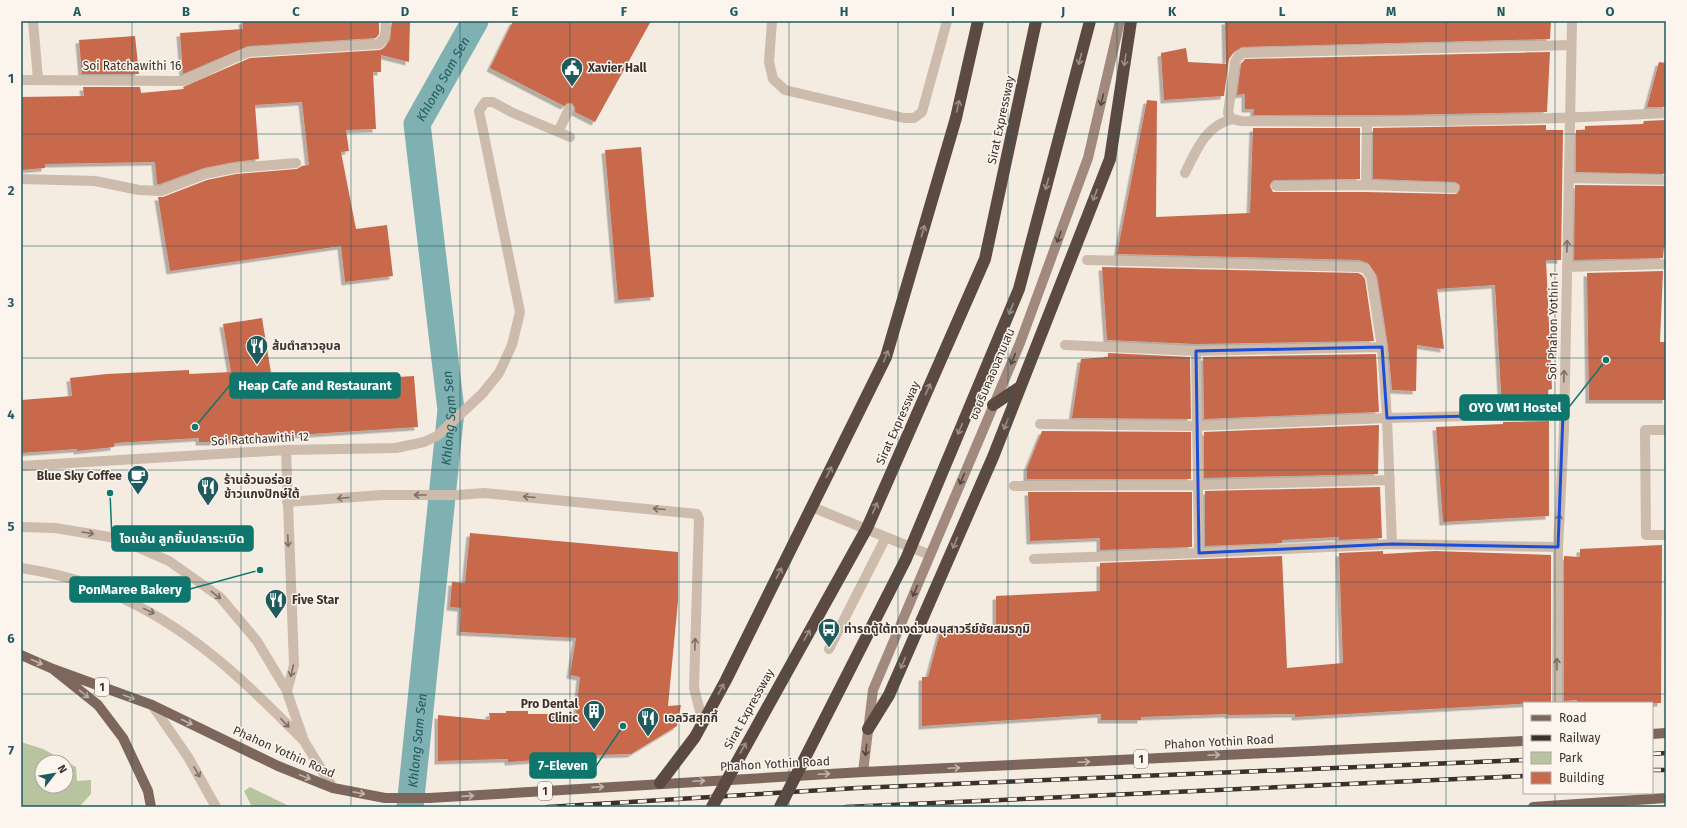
<svg xmlns="http://www.w3.org/2000/svg" width="1687" height="828" viewBox="0 0 1687 828" font-family="'Fira Sans','Noto Sans Thai',sans-serif">
  <defs>
    <filter id="shadow"><feDropShadow dx="-3.5" dy="3.5" stdDeviation="0" flood-color="#0004"/></filter>
  </defs>
  <rect width="100%" height="100%" fill="#f4ebe1"/>
  <!-- green -->
  <path fill="#b8c4a0" fill-rule="evenodd" d="M 21,742 L 43,749 L 76,767 L 77,781 L 91,780 L 91,794 L 79,807 L 21,807 ZM 42,762 L 66,762 L 66,786 L 42,786 Z
    M 250,787 L 291,807 L 252,807 L 244,791 Z"/>
  <g fill="none" stroke-linecap="round" stroke-linejoin="round">
    <!-- canal -->
    <path stroke="#7fb0b2" stroke-width="27" id="s1" d="M 410,807 L 451,410 L 417,124 L 475,21"/>
  </g>
  <!-- building -->
  <path fill="#c8694b" filter="url(#shadow)" d="M 242,21 L 379,21 L 379,34 L 376,38 L 248,46 L 183,74 L 180,33 L 243,29 Z
    M 392,21 L 410,21 L 409,62 L 381,55 L 381,72 L 373,72 L 376,129 L 346,130 L 349,151 L 341,152 L 356,229 L 387,225 L 393,276 L 345,282 L 341,246 L 170,271 L 158,197 L 163,197 L 207,180 L 236,174 L 297,169 L 302,166 L 309,165 L 302,102 L 255,105 L 259,159 L 234,162 L 204,168 L 160,184 L 157,184 L 155,162 L 45,164 L 45,168 L 21,170 L 21,97 L 84,96 L 83,87 L 140,87 L 141,93 L 184,89 L 183,87 L 250,58 L 380,50 L 384,48 L 390,40 Z
    M 513,21 L 651,21 L 595,122 L 575,112 L 575,108 L 572,103 L 568,103 L 564,106 L 490,68 Z
    M 1225,21 L 1551,21 L 1550,39 L 1242,47 L 1234,52 L 1229,59 L 1224,96 L 1164,100 L 1161,53 L 1186,48 L 1188,62 L 1226,64 Z
    M 135,36 L 139,74 L 82,74 L 79,40 Z
    M 1550,52 L 1547,112 L 1400,115 L 1253,115 L 1254,109 L 1245,109 L 1245,94 L 1237,95 L 1241,64 L 1245,59 Z
    M 1659,62 L 1666,63 L 1666,107 L 1647,107 Z
    M 1147,100 L 1157,101 L 1156,217 L 1250,213 L 1253,128 L 1360,128 L 1360,179 L 1276,180 L 1272,181 L 1270,186 L 1273,192 L 1366,192 L 1454,194 L 1457,194 L 1460,189 L 1460,185 L 1455,182 L 1373,179 L 1373,128 L 1546,125 L 1546,130 L 1563,130 L 1561,260 L 1546,260 L 1552,389 L 1548,390 L 1549,408 L 1502,409 L 1495,285 L 1437,289 L 1444,349 L 1417,345 L 1416,391 L 1392,390 L 1388,346 L 1377,276 L 1368,263 L 1359,260 L 1117,254 Z
    M 1666,120 L 1666,174 L 1576,172 L 1576,130 L 1585,130 L 1585,126 L 1643,124 L 1644,121 Z
    M 641,147 L 654,297 L 618,300 L 605,150 Z
    M 1575,185 L 1666,186 L 1666,247 L 1664,247 L 1663,258 L 1574,260 Z
    M 1102,267 L 1358,273 L 1362,275 L 1365,279 L 1374,341 L 1196,344 L 1107,340 Z
    M 1663,271 L 1660,342 L 1666,342 L 1666,400 L 1589,400 L 1587,273 Z
    M 262,318 L 273,385 L 414,376 L 418,427 L 266,437 L 214,442 L 199,442 L 199,438 L 114,443 L 114,447 L 77,451 L 77,449 L 21,453 L 21,400 L 72,396 L 70,378 L 107,374 L 189,370 L 189,374 L 231,372 L 223,324 Z
    M 1108,353 L 1190,357 L 1191,419 L 1072,418 L 1081,359 L 1108,357 Z
    M 1376,354 L 1379,412 L 1204,419 L 1203,357 Z
    M 1549,421 L 1549,516 L 1443,522 L 1436,427 L 1503,424 L 1503,422 Z
    M 1379,425 L 1378,474 L 1204,478 L 1204,432 Z
    M 1042,431 L 1191,432 L 1191,479 L 1027,479 L 1027,468 Z
    M 1380,487 L 1382,538 L 1339,540 L 1339,537 L 1282,540 L 1282,543 L 1205,546 L 1205,491 Z
    M 1028,492 L 1192,492 L 1192,547 L 1100,550 L 1100,538 L 1030,541 Z
    M 470,533 L 678,552 L 678,601 L 668,706 L 681,705 L 677,726 L 631,754 L 560,756 L 537,758 L 537,760 L 508,762 L 508,759 L 438,761 L 438,715 L 490,720 L 489,713 L 506,713 L 506,711 L 528,711 L 528,714 L 576,714 L 580,677 L 570,675 L 576,638 L 460,632 L 461,608 L 450,607 L 452,582 L 465,583 Z
    M 1662,545 L 1661,703 L 1577,703 L 1577,700 L 1564,701 L 1564,556 L 1580,557 L 1580,549 Z
    M 1383,551 L 1383,554 L 1435,551 L 1551,555 L 1551,702 L 1295,717 L 1295,714 L 1228,715 L 1228,714 L 1141,717 L 1141,720 L 1101,720 L 1101,714 L 922,726 L 922,677 L 928,677 L 941,629 L 996,629 L 996,596 L 1100,591 L 1100,563 L 1282,556 L 1287,668 L 1343,663 L 1339,553 Z"/>
  <g fill="none" stroke-linecap="round" stroke-linejoin="round">
    <!-- lane -->
    <path stroke="#cdbbac" stroke-width="10" d="M 558,132 L 569,109
      M 1185,173 C 1196,151 1205,126 1232,119
      M 1666,430 L 1645,430 L 1646,535 L 1666,535
      M 286,450 L 396,448 L 424,442 L 437,436 L 482,394 L 499,373 L 512,345 L 520,312 L 479,111 L 485,102 L 493,102 L 511,112 L 570,137
      M 812,507 L 930,555
      M 21,527 L 55,528 L 116,538 L 169,561 L 220,597 L 257,641 L 287,691
      M 21,568 C 47,572 73,578 98,587 C 108,590 119,596 128,601 C 197,634 251,687 304,741
      M 829,649 L 886,537
      M 152,705 L 188,757 L 216,807"/>
    <!-- street -->
    <path stroke="#cdbbac" stroke-width="10" d="M 33,21 L 38,79
      M 772,21 L 769,62 L 773,79 L 785,90 L 904,118 L 914,118 L 922,112 L 947,21
      M 1571,45 L 1243,53 L 1238,57 L 1235,62 L 1228,113 L 1232,119 L 1241,121 C 1383,123 1524,121 1666,113
      M 21,80 L 183,81 C 206,73 226,60 249,52 L 379,44 L 385,36 L 386,21
      M 1569,178 L 1666,180
      M 21,179 L 95,181 L 139,190 L 161,191 L 205,174 L 235,168 L 296,163
      M 1366,185 L 1367,123
      M 1276,186 L 1366,185 L 1454,188
      M 1087,260 L 1359,267 L 1366,269 L 1371,277 L 1382,347 L 1387,418 L 1392,544
      M 1567,267 L 1666,264
      M 1065,345 L 1196,351 L 1382,347
      M 1196,351 L 1199,553
      M 1040,424 L 1197,426 L 1387,418 L 1563,414
      M 21,466 L 286,450 L 294,665 L 287,691 L 288,695 L 304,741 L 333,788
      M 1014,486 L 1199,485 L 1390,480
      M 287,502 L 382,495 L 458,495 L 484,493 L 697,514 L 699,519 L 694,688 L 703,723
      M 1034,559 L 1199,553 L 1392,544 L 1558,547
      M 1557,703 L 1558,547 L 1564,430 L 1572,21"/>
    <!-- secondary -->
    <path stroke="#a18a7d" stroke-width="10" d="M 863,772 L 873,690 L 1020,343 L 1088,158 L 1120,21"/>
    <!-- primary -->
    <path stroke="#7d675c" stroke-width="10" d="M 21,655 L 53,669 L 98,705 L 123,738 L 148,791 L 151,807
      M 53,669 L 152,705 L 278,766 L 333,788 L 385,798 L 429,798 L 863,772 L 1524,741
      M 1652,734 L 1666,733
      M 1533,807 L 1666,798"/>
    <!-- highway -->
    <path stroke="#5c4a42" stroke-width="12" d="M 993,405 L 1020,387
      M 868,729 L 889,695 L 993,457 L 1110,159 L 1131,21
      M 660,783 L 695,737 L 726,680 L 886,357 L 956,118 L 978,21"/>
    <!-- rail casing -->
    <g stroke="#3b302b" stroke-width="4.5">
      <path id="rail" d="M 1652,754 L 1666,753
        M 1652,770 L 1666,770
        M 548,807 L 857,788 L 1524,760
        M 846,807 L 1524,776"/>
    </g>
    <!-- rail -->
    <use href="#rail" stroke="#fbf5ee" stroke-width="3" stroke-dasharray="9" stroke-linecap="butt"/>
    <!-- highway-bridge -->
    <path stroke="#5c4a42" stroke-width="12" d="M 712,807 L 867,528 L 985,259 L 1036,21
      M 780,807 L 906,559 L 1019,289 L 1090,21"/>
  </g>
  <!-- one-way arrows -->
  <defs><path id="oneway-shaft" d="M-6 0H5M1.5-3L5.5 0L1.5 3" fill="none" stroke-width="1.6" stroke-linecap="round" stroke-linejoin="round"/></defs>
  <g stroke="#9c8e87">
    <use href="#oneway-shaft" transform="translate(1080 59) rotate(105)"/>
    <use href="#oneway-shaft" transform="translate(1125 60) rotate(99)"/>
    <use href="#oneway-shaft" transform="translate(958 106) rotate(-77)"/>
    <use href="#oneway-shaft" transform="translate(1047 184) rotate(105)"/>
    <use href="#oneway-shaft" transform="translate(1095 195) rotate(111)"/>
    <use href="#oneway-shaft" transform="translate(923 231) rotate(-74)"/>
    <use href="#oneway-shaft" transform="translate(1011 309) rotate(113)"/>
    <use href="#oneway-shaft" transform="translate(886 356) rotate(-69)"/>
    <use href="#oneway-shaft" transform="translate(928 389) rotate(-66)"/>
    <use href="#oneway-shaft" transform="translate(1006 424) rotate(112)"/>
    <use href="#oneway-shaft" transform="translate(960 429) rotate(113)"/>
    <use href="#oneway-shaft" transform="translate(829 472) rotate(-64)"/>
    <use href="#oneway-shaft" transform="translate(875 508) rotate(-66)"/>
    <use href="#oneway-shaft" transform="translate(955 543) rotate(113)"/>
    <use href="#oneway-shaft" transform="translate(779 573) rotate(-64)"/>
    <use href="#oneway-shaft" transform="translate(807 635) rotate(-61)"/>
    <use href="#oneway-shaft" transform="translate(903 663) rotate(113)"/>
    <use href="#oneway-shaft" transform="translate(721 689) rotate(-62)"/>
    <use href="#oneway-shaft" transform="translate(743 748) rotate(-61)"/>
  </g>
  <g stroke="#544640">
    <use href="#oneway-shaft" transform="translate(1102 100) rotate(103)"/>
    <use href="#oneway-shaft" transform="translate(1059 237) rotate(110)"/>
    <use href="#oneway-shaft" transform="translate(1013 359) rotate(113)"/>
    <use href="#oneway-shaft" transform="translate(962 479) rotate(113)"/>
    <use href="#oneway-shaft" transform="translate(915 591) rotate(113)"/>
    <use href="#oneway-shaft" transform="translate(866 750) rotate(97)"/>
  </g>
  <g stroke="#7d6f65">
    <use href="#oneway-shaft" transform="translate(1567 246) rotate(-89)"/>
    <use href="#oneway-shaft" transform="translate(1564 376) rotate(-88)"/>
    <use href="#oneway-shaft" transform="translate(420 495) rotate(-180)"/>
    <use href="#oneway-shaft" transform="translate(529 497) rotate(-175)"/>
    <use href="#oneway-shaft" transform="translate(343 498) rotate(175)"/>
    <use href="#oneway-shaft" transform="translate(659 509) rotate(-175)"/>
    <use href="#oneway-shaft" transform="translate(1559 520) rotate(-87)"/>
    <use href="#oneway-shaft" transform="translate(88 533) rotate(9)"/>
    <use href="#oneway-shaft" transform="translate(288 541) rotate(88)"/>
    <use href="#oneway-shaft" transform="translate(216 595) rotate(38)"/>
    <use href="#oneway-shaft" transform="translate(149 611) rotate(26)"/>
    <use href="#oneway-shaft" transform="translate(695 644) rotate(-88)"/>
    <use href="#oneway-shaft" transform="translate(1557 664) rotate(-90)"/>
    <use href="#oneway-shaft" transform="translate(292 671) rotate(104)"/>
    <use href="#oneway-shaft" transform="translate(285 723) rotate(46)"/>
    <use href="#oneway-shaft" transform="translate(197 772) rotate(60)"/>
  </g>
  <g stroke="#c2b5ac">
    <use href="#oneway-shaft" transform="translate(37 662) rotate(24)"/>
    <use href="#oneway-shaft" transform="translate(84 694) rotate(39)"/>
    <use href="#oneway-shaft" transform="translate(129 697) rotate(20)"/>
    <use href="#oneway-shaft" transform="translate(187 722) rotate(25)"/>
    <use href="#oneway-shaft" transform="translate(1214 755) rotate(-3)"/>
    <use href="#oneway-shaft" transform="translate(1084 762) rotate(-3)"/>
    <use href="#oneway-shaft" transform="translate(954 768) rotate(-3)"/>
    <use href="#oneway-shaft" transform="translate(824 774) rotate(-3)"/>
    <use href="#oneway-shaft" transform="translate(305 777) rotate(22)"/>
    <use href="#oneway-shaft" transform="translate(699 781) rotate(-3)"/>
    <use href="#oneway-shaft" transform="translate(598 787) rotate(-4)"/>
    <use href="#oneway-shaft" transform="translate(359 793) rotate(11)"/>
    <use href="#oneway-shaft" transform="translate(468 796) rotate(-4)"/>
  </g>
  <!-- marked area -->
  <path fill="none" stroke="#1d4ed8" stroke-width="3" stroke-linejoin="round" d="M 1382,347 L 1387,418 L 1563,414 L 1558,547 L 1392,544 L 1199,553 L 1196,351 Z"/>
  <!-- grid -->
  <path fill="none" stroke="#1f5a5e" stroke-width="1" stroke-opacity="0.55" d="M 132,21 L 132,807M 241,21 L 241,807M 351,21 L 351,807M 460,21 L 460,807M 570,21 L 570,807M 679,21 L 679,807M 789,21 L 789,807M 898,21 L 898,807M 1008,21 L 1008,807M 1117,21 L 1117,807M 1227,21 L 1227,807M 1336,21 L 1336,807M 1446,21 L 1446,807M 1555,21 L 1555,703M 21,134 L 1666,134M 21,246 L 1666,246M 21,358 L 1666,358M 21,470 L 1666,470M 21,582 L 1666,582M 21,694 L 1666,694M 1555,793 L 1555,807"/>
  <!-- icons -->
  <defs>
    <g id="civic-pin" transform="scale(1.15)"><path d="M0 17L-7.5 6A9.5 9.5 0 1 1 7.5 6Z" fill="#1f5a5e" stroke="#fbf5ee"/><path d="M-.6-6.5H3V-4.5H.6V-3L4-1V1h2V6H-6V1h2V-1L-.6-3ZM-1.2 2.5V6h2.4V2.5Z" fill="#fff"/></g>
    <g id="restaurant-pin" transform="scale(1.15)"><path d="M0 17L-7.5 6A9.5 9.5 0 1 1 7.5 6Z" fill="#1f5a5e" stroke="#fbf5ee"/><path d="M-5-6h1v4h1v-4h1v4h1v-4h1v5L-1.5 .5V6h-2V.5L-5-1ZM5-6V6H3V1.5H1.5Q1.5-4 5-6Z" fill="#fff"/></g>
    <g id="cafe-pin" transform="scale(1.15)"><path d="M0 17L-7.5 6A9.5 9.5 0 1 1 7.5 6Z" fill="#1f5a5e" stroke="#fbf5ee"/><path d="M-5.5-4.5H6V0H3Q3 3.5 0 3.5H-2.5Q-5.5 3.5-5.5 0ZM3-3.2v2h1.7v-2ZM-6 4.5H4V6H-6Z" fill="#fff"/></g>
    <g id="bus-pin" transform="scale(1.15)"><path d="M0 17L-7.5 6A9.5 9.5 0 1 1 7.5 6Z" fill="#1f5a5e" stroke="#fbf5ee"/><path d="M-5-6H5V4H4V6H2V4H-2V6H-4V4H-5ZM-3.5-4V0h7V-4ZM-3.5 1.2v1.5H-2V1.2ZM2 1.2v1.5H3.5V1.2Z" fill="#fff"/></g>
    <g id="building-pin" transform="scale(1.15)"><path d="M0 17L-7.5 6A9.5 9.5 0 1 1 7.5 6Z" fill="#1f5a5e" stroke="#fbf5ee"/><path d="M-4-6H4V6H1V3H-1V6H-4ZM-2.5-4.3h1.7v1.8h-1.7ZM.8-4.3h1.7v1.8H.8ZM-2.5-1h1.7V.8h-1.7ZM.8-1h1.7V.8H.8Z" fill="#fff"/></g>
  </defs>
  <g fill-rule="evenodd">
    <use href="#civic-pin" x="572" y="68"/>
    <use href="#restaurant-pin" x="257" y="346"/>
    <use href="#cafe-pin" x="138" y="476"/>
    <use href="#restaurant-pin" x="208" y="487"/>
    <use href="#restaurant-pin" x="276" y="600"/>
    <use href="#bus-pin" x="829" y="629"/>
    <use href="#building-pin" x="594" y="711"/>
    <use href="#restaurant-pin" x="648" y="718"/>
  </g>
  <g text-anchor="middle" dominant-baseline="central" stroke-width="3" stroke-linejoin="round" paint-order="stroke">
    <!-- shield labels -->
    <g fill="#fbf5ee" stroke="#756b66" stroke-width="1">
      <rect x="95" y="678" width="14" height="18" rx="3"/>
      <rect x="1134" y="750" width="14" height="18" rx="3"/>
      <rect x="538" y="782" width="14" height="18" rx="3"/>
    </g>
    <g font-size="11" font-weight="bold" fill="#3b302b">
      <text x="102" y="687">1</text>
      <text x="1141" y="759">1</text>
      <text x="545" y="791">1</text>
    </g>
    <!-- street labels -->
    <g font-size="12" fill="#3b302b" stroke="#fbf5ee">
      <text x="132" y="66">Soi Ratchawithi 16</text>
      <text transform="translate(1001 120) rotate(-78)">Sirat Expressway</text>
      <text transform="translate(1553 326) rotate(-89)">Soi Phahon Yothin 1</text>
      <text transform="translate(992 374) rotate(-67)">ซอยริมคลองสามเสน</text>
      <text transform="translate(898 423) rotate(-66)">Sirat Expressway</text>
      <text transform="translate(260 439) rotate(-3)">Soi Ratchawithi 12</text>
      <text transform="translate(749 709) rotate(-61)">Sirat Expressway</text>
      <text transform="translate(1219 742) rotate(-3)">Phahon Yothin Road</text>
      <text transform="translate(284 752) rotate(24)">Phahon Yothin Road</text>
      <text transform="translate(775 764) rotate(-3)">Phahon Yothin Road</text>
    </g>
    <!-- poi labels -->
    <g font-size="12" font-weight="bold" fill="#3b302b" stroke="#fbf5ee" text-anchor="start">
      <text x="588" y="68">Xavier Hall</text>
      <text x="272" y="346">ส้มตำสาวอุบล</text>
      <text x="122" y="476" text-anchor="end">Blue Sky Coffee</text>
      <text x="224" y="480">ร้านอ้วนอร่อย<tspan x="224" dy="14">ข้าวแกงปักษ์ใต้</tspan></text>
      <text x="292" y="600">Five Star</text>
      <text x="844" y="629">ท่ารถตู้ใต้ทางด่วนอนุสาวรีย์ชัยสมรภูมิ</text>
      <text x="578" y="704" text-anchor="end">Pro Dental<tspan x="578" dy="14">Clinic</tspan></text>
      <text x="664" y="718">เอลวิสสุกกี้</text>
    </g>
    <!-- water labels -->
    <g font-size="13" font-style="italic" fill="#1f5a5e" stroke="#fbf5ee">
      <text stroke="none"><textPath href="#s1" startOffset="739">Khlong Sam Sen</textPath></text>
      <text stroke="none"><textPath href="#s1" startOffset="391">Khlong Sam Sen</textPath></text>
      <text stroke="none"><textPath href="#s1" startOffset="67">Khlong Sam Sen</textPath></text>
    </g>
  </g>
  <!-- callouts -->
  <path fill="none" stroke="#0f766e" stroke-width="1.5" d="M195 427L230 385M1606 360L1569 407M110 493L112 539M260 570L190 589M623 726L596 766"/>
  <g fill="#0f766e" stroke="#fbf5ee" stroke-width="1.5">
    <circle cx="195" cy="427" r="4"/>
    <circle cx="1606" cy="360" r="4"/>
    <circle cx="110" cy="493" r="4"/>
    <circle cx="260" cy="570" r="4"/>
    <circle cx="623" cy="726" r="4"/>
  </g>
  <g fill="#0f766e" stroke="#0f766e" stroke-width="1.5">
    <rect x="230" y="373" width="170" height="25" rx="4"/>
    <rect x="1460" y="395" width="109" height="25" rx="4"/>
    <rect x="112" y="526" width="141" height="25" rx="4"/>
    <rect x="70" y="577" width="120" height="25" rx="4"/>
    <rect x="530" y="753" width="66" height="25" rx="4"/>
  </g>
  <g font-size="13" text-anchor="middle" font-weight="bold" fill="#fff">
    <text x="315" y="390">Heap Cafe and Restaurant</text>
    <text x="1515" y="412">OYO VM1 Hostel</text>
    <text x="182" y="543">ไจแอ้น ลูกชิ้นปลาระเบิด</text>
    <text x="130" y="594">PonMaree Bakery</text>
    <text x="563" y="770">7-Eleven</text>
  </g>
  <!-- border -->
  <rect width="1687" height="828" fill="none" stroke="#fbf5ee" stroke-width="44"/>
  <!-- legend -->
  <rect x="1523" y="702" width="130" height="92" fill="#fbf5ee" stroke="#aea6a0"/>
  <rect x="1531" y="715" width="20" height="6" fill="#7d675c" stroke="#aea6a0"/>
  <text x="1559" y="722" font-size="12" fill="#3b302b">Road</text>
  <rect x="1531" y="735" width="20" height="6" fill="#3b302b" stroke="#aea6a0"/>
  <text x="1559" y="742" font-size="12" fill="#3b302b">Railway</text>
  <rect x="1531" y="752" width="20" height="12" fill="#b8c4a0" stroke="#aea6a0"/>
  <text x="1559" y="762" font-size="12" fill="#3b302b">Park</text>
  <rect x="1531" y="772" width="20" height="12" fill="#c8694b" stroke="#aea6a0"/>
  <text x="1559" y="782" font-size="12" fill="#3b302b">Building</text>
  <!-- north arrow -->
  <g transform="translate(54 774) rotate(59)"><circle r="19" fill="#fbf5ee" stroke="#aea6a0"/>
  <path d="M0-3L7 15L0 10L-7 15Z" fill="#1f5a5e"/>
  <text y="-6" font-size="11" font-weight="bold" text-anchor="middle" fill="#3b302b">N</text>
  </g>
  <rect x="22" y="22" width="1643" height="784" fill="none" stroke="#1f5a5e" stroke-width="1.5"/>
  <g font-size="13" text-anchor="middle" font-weight="bold" fill="#1f5a5e">
    <text x="77" y="16">A</text>
    <text x="186" y="16">B</text>
    <text x="296" y="16">C</text>
    <text x="405" y="16">D</text>
    <text x="515" y="16">E</text>
    <text x="624" y="16">F</text>
    <text x="734" y="16">G</text>
    <text x="844" y="16">H</text>
    <text x="953" y="16">I</text>
    <text x="1063" y="16">J</text>
    <text x="1172" y="16">K</text>
    <text x="1282" y="16">L</text>
    <text x="1391" y="16">M</text>
    <text x="1501" y="16">N</text>
    <text x="1610" y="16">O</text>
    <text x="11" y="83">1</text>
    <text x="11" y="195">2</text>
    <text x="11" y="307">3</text>
    <text x="11" y="419">4</text>
    <text x="11" y="531">5</text>
    <text x="11" y="643">6</text>
    <text x="11" y="755">7</text>
  </g>
</svg>
